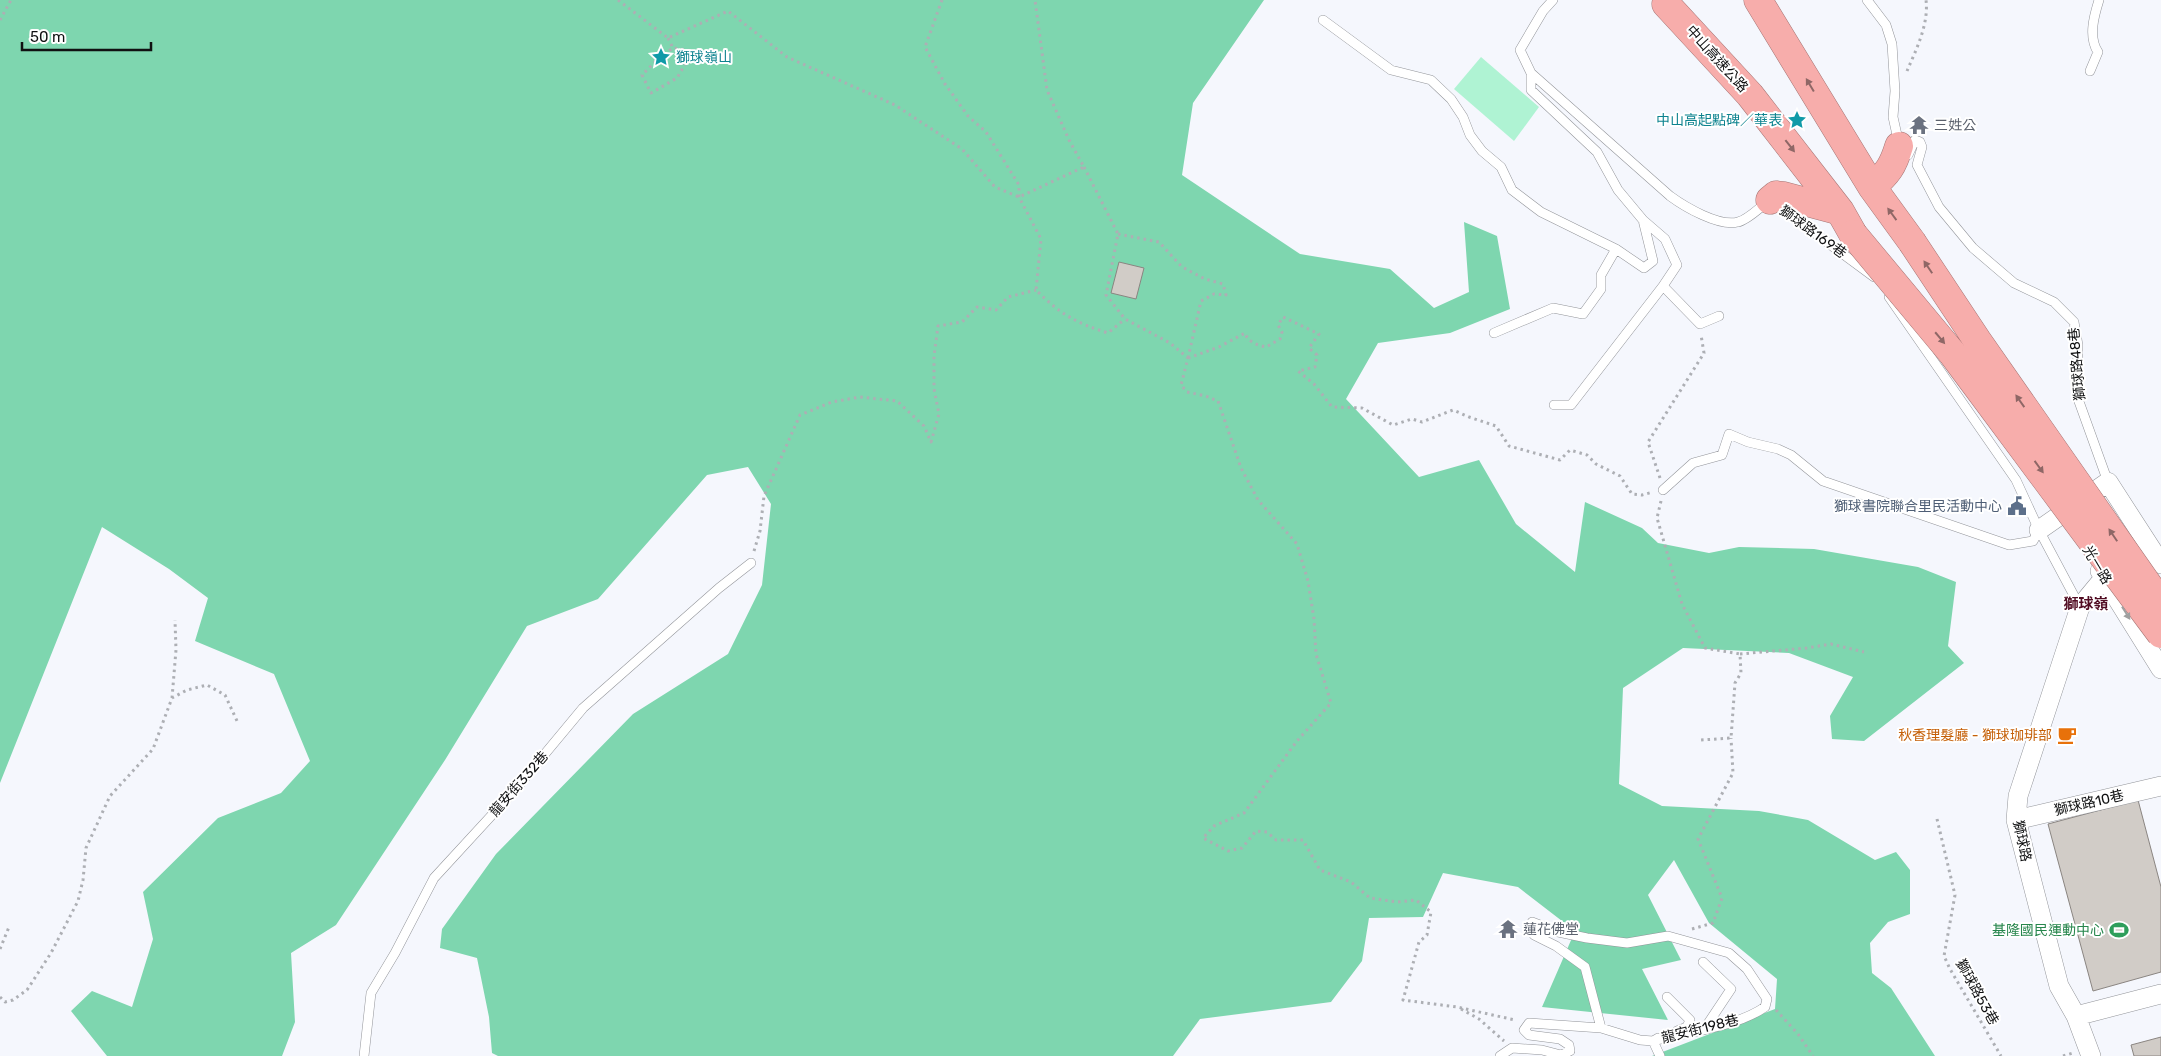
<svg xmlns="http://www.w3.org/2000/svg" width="2161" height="1056" viewBox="0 0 2161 1056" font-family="Rubik,'Noto Sans TC',sans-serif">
  <rect width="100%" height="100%" fill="#f5f7fd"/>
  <!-- green -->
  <path fill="#aff3d3" d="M 1481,57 L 1539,107 L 1514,141 L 1454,89 Z"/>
  <!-- forest -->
  <path fill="#7ed6af" d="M 0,0 L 1264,0 L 1193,103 L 1182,175 L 1300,254 L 1390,269 L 1434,308 L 1469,292 L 1464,222 L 1497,236 L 1510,309 L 1450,333 L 1378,343 L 1346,399 L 1419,477 L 1479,460 L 1516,524 L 1575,572 L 1585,502 L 1642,528 L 1658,543 L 1709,553 L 1739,547 L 1814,549 L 1918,567 L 1956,582 L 1948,646 L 1964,663 L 1864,741 L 1832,739 L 1830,716 L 1853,677 L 1789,653 L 1683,648 L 1623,688 L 1619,784 L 1662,806 L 1759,811 L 1808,820 L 1875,860 L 1896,852 L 1910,870 L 1910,914 L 1888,922 L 1870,943 L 1872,973 L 1891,988 L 1935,1056 L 1652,1056 L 1775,1009 L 1777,979 L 1709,923 L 1674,860 L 1648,895 L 1681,960 L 1642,969 L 1668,1020 L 1542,1007 L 1575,931 L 1518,887 L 1443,873 L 1423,917 L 1369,918 L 1362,961 L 1331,1002 L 1200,1019 L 1173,1056 L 498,1056 L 492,1053 L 489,1017 L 477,958 L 440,948 L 442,929 L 496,854 L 633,714 L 728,654 L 762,585 L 771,504 L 748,467 L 707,475 L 598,599 L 527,626 L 445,760 L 336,925 L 291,953 L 295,1022 L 282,1056 L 107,1056 L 71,1011 L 92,991 L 132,1007 L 153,939 L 143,892 L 218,818 L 281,793 L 310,761 L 274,674 L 195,641 L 208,598 L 169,569 L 102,527 L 0,783 Z"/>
  <!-- building -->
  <path fill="#d1ccc7" stroke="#8a8581" d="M 1119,262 L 1144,268 L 1136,299 L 1111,293 Z
    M 2138,800 L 2161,887 L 2161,972 L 2093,991 L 2048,824 Z
    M 2161,1037 L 2161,1056 L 2134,1056 L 2131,1045 Z"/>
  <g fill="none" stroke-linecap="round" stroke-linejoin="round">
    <!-- service casing -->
    <g stroke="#93959a" stroke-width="10">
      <path id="service" d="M 1553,0 L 1543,11 L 1520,50 L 1531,73 L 1670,196 C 1685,207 1719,227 1738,222 C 1748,220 1761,206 1770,200 L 1874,277
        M 1867,0 L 1886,25 L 1892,44 L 1895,91 L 1893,117 L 1899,144
        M 1323,20 L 1391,70 L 1431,80 L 1451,99 L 1463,117 L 1470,135 L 1482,151 L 1501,167 L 1512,190 L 1541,212 L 1616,249 L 1644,268 L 1653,261 L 1643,220
        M 2090,71 L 2098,52 C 2088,37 2094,16 2099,0
        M 1531,73 L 1531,90 L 1597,152 L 1618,190 L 1643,220 L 1665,239 L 1677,265 L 1663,286 L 1700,324 L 1719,316
        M 1908,155 L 1915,140 L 1920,142 L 1922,147 L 1917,165 L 1939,207 L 1973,248 L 2014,283 L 2054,302 L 2074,322 L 2078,345 L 2077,396 L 2108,482
        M 1889,297 L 2016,480 L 2039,530 L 2080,607
        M 1494,333 L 1553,308 L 1583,314 L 1601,289 L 1601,275 L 1616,249
        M 1554,405 L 1571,405 L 1663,286
        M 1663,490 L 1693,463 L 1722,455 L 1729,434 L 1748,442 L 1778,449 L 1791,455 L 1823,481 L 2009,545 L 2033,541 L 2039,530
        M 1703,962 L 1731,989 L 1705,1028
        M 1667,997 L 1690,1020 L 1687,1027 L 1677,1031
        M 1658,1038 L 1653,1041 L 1660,1056
        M 364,1056 L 371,993 L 395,953 L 434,878 L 514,791 L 583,708 L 719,588 L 751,563
        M 1500,1056 L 1512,1048 L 1542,1050 L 1561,1055 L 1570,1051 L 1569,1045 L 1560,1039 L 1529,1035 L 1524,1030 L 1529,1023 L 1601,1028 L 1640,1040 L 1653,1041 C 1688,1032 1736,1027 1765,1007 L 1767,999 L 1747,969 L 1729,953 L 1668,936 L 1627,943 L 1587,938 L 1558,932 L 1532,922 L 1534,935 L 1556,946 L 1585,967 L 1601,1028"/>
    </g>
    <!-- minor casing -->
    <g stroke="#93959a" stroke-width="20">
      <path id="minor" d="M 2039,530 L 2108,482 L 2161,564
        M 2100,571 L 2161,669
        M 2016,820 L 2161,786
        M 2076,1016 L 2161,994
        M 2091,1056 L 2076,1016 L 2059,986 L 2016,820 L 2018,796 L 2080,607 L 2104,578 L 2152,552"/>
    </g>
    <!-- motorway casing -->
    <g stroke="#a67675" stroke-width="29">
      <path id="motorway" d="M 1758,0 L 1872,187 L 1912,242
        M 1666,4 L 1750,95 L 1840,211 L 1853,234
        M 1872,187 C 1888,173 1893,166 1899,146
        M 1770,200 L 1776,195 L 1784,196 L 1840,211"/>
    </g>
    <!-- path -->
    <path stroke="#adafb4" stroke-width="3" stroke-dasharray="2.5 4" stroke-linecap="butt" d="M 618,0 L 668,38 L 728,11 L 787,57 L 895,105 L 962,149 L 995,187 L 1019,197 L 1084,167 L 1069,140 L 1047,90 L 1035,0
      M 942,0 L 925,47 L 945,84 L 968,116 L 986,132 L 1019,185 L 1019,197 L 1041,239 L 1036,290 C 1060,314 1076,323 1108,333 L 1125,319
      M 0,20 L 11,0
      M 668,38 L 673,48 L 693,51 L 677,78 L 651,93 L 642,75 L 661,56 L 673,48
      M 1907,71 C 1916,50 1929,24 1926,0
      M 1084,167 L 1118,234 L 1106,295 L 1125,319 L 1170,343 L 1188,358 L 1181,385 L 1187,392 L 1206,396 L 1218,401 L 1241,468 L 1258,500 L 1297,544 L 1308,581 L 1314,619 L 1316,654 L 1331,703 L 1297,741 L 1244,813 L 1214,826 L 1203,838 L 1228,851 L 1242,848 L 1256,831 L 1267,832 L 1276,840 L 1303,840 L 1320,870 L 1351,882 L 1370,898 L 1397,902 L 1416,900 L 1431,912 L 1427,935 L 1419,942 L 1403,1000 L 1457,1007 L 1515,1020
      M 1118,234 L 1159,242 L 1182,267 L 1205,279 L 1223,284 L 1226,295 L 1214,294 L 1201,301 L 1188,358
      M 1188,358 L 1219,347 L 1245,333 C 1248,342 1257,345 1266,347 L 1280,339 L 1282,332 L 1278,325 L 1283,317 L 1319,334 L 1309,348 L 1317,355 L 1315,367 L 1298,371 L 1314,384 L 1332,407 L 1362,408 L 1393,425 L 1412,419 L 1422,422 L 1453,410 L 1469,417 L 1496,426 L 1509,446 L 1560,460 L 1570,450 L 1587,455 L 1596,464 L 1620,476 L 1632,494 L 1642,495 L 1653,492
      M 1660,478 L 1648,442 L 1704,353 L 1701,335
      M 1661,501 L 1657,518 L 1682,604 L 1705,648 L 1740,654 L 1741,673 L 1735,683 L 1731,738 L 1701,740
      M 754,551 L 760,531 L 764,496 L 800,415 L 832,402 L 860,397 L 897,401 L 924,426 L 931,442 L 939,414 L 934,389 L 934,356 L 938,326 L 962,322 L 977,307 L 996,310 L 1008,297 L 1036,290
      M 1740,654 L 1807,648 L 1831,644 L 1864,652
      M 172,698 L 176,650 L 175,620
      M 1937,819 L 1955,895 L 1944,956 L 1950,969 L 2001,1056
      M 1692,929 L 1713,923 L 1722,898 L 1698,839 L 1733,773 L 1731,738
      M 0,949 L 9,927
      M 0,997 L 5,1002 L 13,1000 L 27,990 L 51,953 L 78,901 L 83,880 L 86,848 L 110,796 L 153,749 L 172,698 L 187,690 L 207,685 L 225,695 L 238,723
      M 1461,1009 L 1479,1019 L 1504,1041
      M 1776,1010 L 1798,1034 L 1813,1056
      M 2063,1056 L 2073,1053"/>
    <!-- service -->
    <use href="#service" stroke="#fff" stroke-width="9"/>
    <!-- minor -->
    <use href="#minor" stroke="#fff" stroke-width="19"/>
    <!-- motorway -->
    <use href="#motorway" stroke="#f7adab" stroke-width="28"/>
    <!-- motorway-bridge casing -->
    <g stroke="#a67675" stroke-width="29" stroke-linecap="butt">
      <path id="motorway-bridge" d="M 1853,234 L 1952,353 L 2161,634
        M 1912,242 L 1977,340 L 2160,602"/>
    </g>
    <!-- motorway-bridge -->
    <use href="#motorway-bridge" stroke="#f7adab" stroke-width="28"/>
  </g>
  <!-- one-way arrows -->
  <defs><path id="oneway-solid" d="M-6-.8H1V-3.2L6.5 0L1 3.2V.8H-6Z" transform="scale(1.25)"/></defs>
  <g fill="#8f6766">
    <use href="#oneway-solid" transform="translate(1810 85) rotate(-121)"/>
    <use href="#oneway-solid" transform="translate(1790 146) rotate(52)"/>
    <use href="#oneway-solid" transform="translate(1892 214) rotate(-126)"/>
    <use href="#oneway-solid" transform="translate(1928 267) rotate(-124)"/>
    <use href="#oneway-solid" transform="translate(1940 338) rotate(50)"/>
    <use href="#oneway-solid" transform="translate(2020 401) rotate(-125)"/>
    <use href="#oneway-solid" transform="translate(2039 467) rotate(54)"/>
    <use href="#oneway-solid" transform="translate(2113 535) rotate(-124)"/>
  </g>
  <use fill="#9fa0a0" href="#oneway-solid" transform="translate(2126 613) rotate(58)"/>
  <!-- icons -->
  <defs>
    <g id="sight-bare" transform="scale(1.5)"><path d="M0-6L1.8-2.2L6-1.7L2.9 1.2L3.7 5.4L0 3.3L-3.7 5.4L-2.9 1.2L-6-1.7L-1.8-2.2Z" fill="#0f9aa8" stroke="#fff" stroke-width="2.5" paint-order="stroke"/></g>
    <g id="temple-bare" transform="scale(1.5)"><path d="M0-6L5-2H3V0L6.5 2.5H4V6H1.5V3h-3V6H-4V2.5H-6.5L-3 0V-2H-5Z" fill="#6b7280" stroke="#fff" stroke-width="2.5" paint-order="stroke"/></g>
    <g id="civic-bare" transform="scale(1.5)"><path d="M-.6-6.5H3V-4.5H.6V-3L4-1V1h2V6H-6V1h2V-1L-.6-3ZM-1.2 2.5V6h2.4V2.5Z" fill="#5c6f8a" stroke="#fff" stroke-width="2.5" paint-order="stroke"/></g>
    <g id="cafe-bare" transform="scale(1.5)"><path d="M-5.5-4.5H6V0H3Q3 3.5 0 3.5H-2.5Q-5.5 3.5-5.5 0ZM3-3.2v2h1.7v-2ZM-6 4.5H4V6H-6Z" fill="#e8710a" stroke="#fff" stroke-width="2.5" paint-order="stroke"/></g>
    <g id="stadium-bare" transform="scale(1.5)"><path d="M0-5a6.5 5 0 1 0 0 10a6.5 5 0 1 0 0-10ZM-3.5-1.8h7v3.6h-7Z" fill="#2e9e5b" stroke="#fff" stroke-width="2.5" paint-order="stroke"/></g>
  </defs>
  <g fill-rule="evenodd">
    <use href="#sight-bare" x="661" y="57"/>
    <use href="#sight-bare" x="1797" y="120"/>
    <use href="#temple-bare" x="1919" y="125"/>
    <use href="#civic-bare" x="2017" y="506"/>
    <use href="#cafe-bare" x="2067" y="735"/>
    <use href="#temple-bare" x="1508" y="929"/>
    <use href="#stadium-bare" x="2119" y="930"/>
  </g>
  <g text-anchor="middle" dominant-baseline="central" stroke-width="4" stroke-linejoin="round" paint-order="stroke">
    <!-- culture labels -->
    <g font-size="14" fill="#0d838f" stroke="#fff" text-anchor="start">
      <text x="676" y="57">獅球嶺山</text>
      <text x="1782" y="120" text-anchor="end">中山高起點碑／華表</text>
    </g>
    <!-- street labels -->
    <g font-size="14" fill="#101112" stroke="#fff">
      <text transform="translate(1717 59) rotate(48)">中山高速公路</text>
      <text transform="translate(1813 232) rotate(36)">獅球路169巷</text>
      <text transform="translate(2077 364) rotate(-95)">獅球路48巷</text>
      <text transform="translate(2097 565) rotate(59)">光一路</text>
      <text transform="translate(519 784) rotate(-49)">龍安街332巷</text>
      <text transform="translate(2089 803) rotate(-13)">獅球路10巷</text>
      <text transform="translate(2022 841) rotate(78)">獅球路</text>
      <text transform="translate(1977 992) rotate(61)">獅球路53巷</text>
      <text transform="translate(1700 1029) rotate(-14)">龍安街198巷</text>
    </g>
    <!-- worship labels -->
    <g font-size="14" fill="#5b616d" stroke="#fff" text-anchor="start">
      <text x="1934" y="125">三姓公</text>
      <text x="1523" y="929">蓮花佛堂</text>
    </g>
    <!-- service labels -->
    <g font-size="14" fill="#4e5e75" stroke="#fff" text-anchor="end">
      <text x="2002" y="506">獅球書院聯合里民活動中心</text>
    </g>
    <!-- food labels -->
    <g font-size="14" fill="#c56008" stroke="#fff" text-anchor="end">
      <text x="2052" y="735">秋香理髮廳 - 獅球珈琲部</text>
    </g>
    <!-- leisure labels -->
    <g font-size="14" fill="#27864d" stroke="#fff" text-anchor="end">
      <text x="2104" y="930">基隆國民運動中心</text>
    </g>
    <!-- neighbourhood labels -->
    <g font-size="15" font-weight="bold" fill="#510c22" stroke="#fff">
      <text x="2086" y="604">獅球嶺</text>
    </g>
  </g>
  <!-- scale -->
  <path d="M22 42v8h129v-8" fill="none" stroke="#101112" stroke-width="2.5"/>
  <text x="30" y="42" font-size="15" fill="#101112" stroke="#ffffff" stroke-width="4" paint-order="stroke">50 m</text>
</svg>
